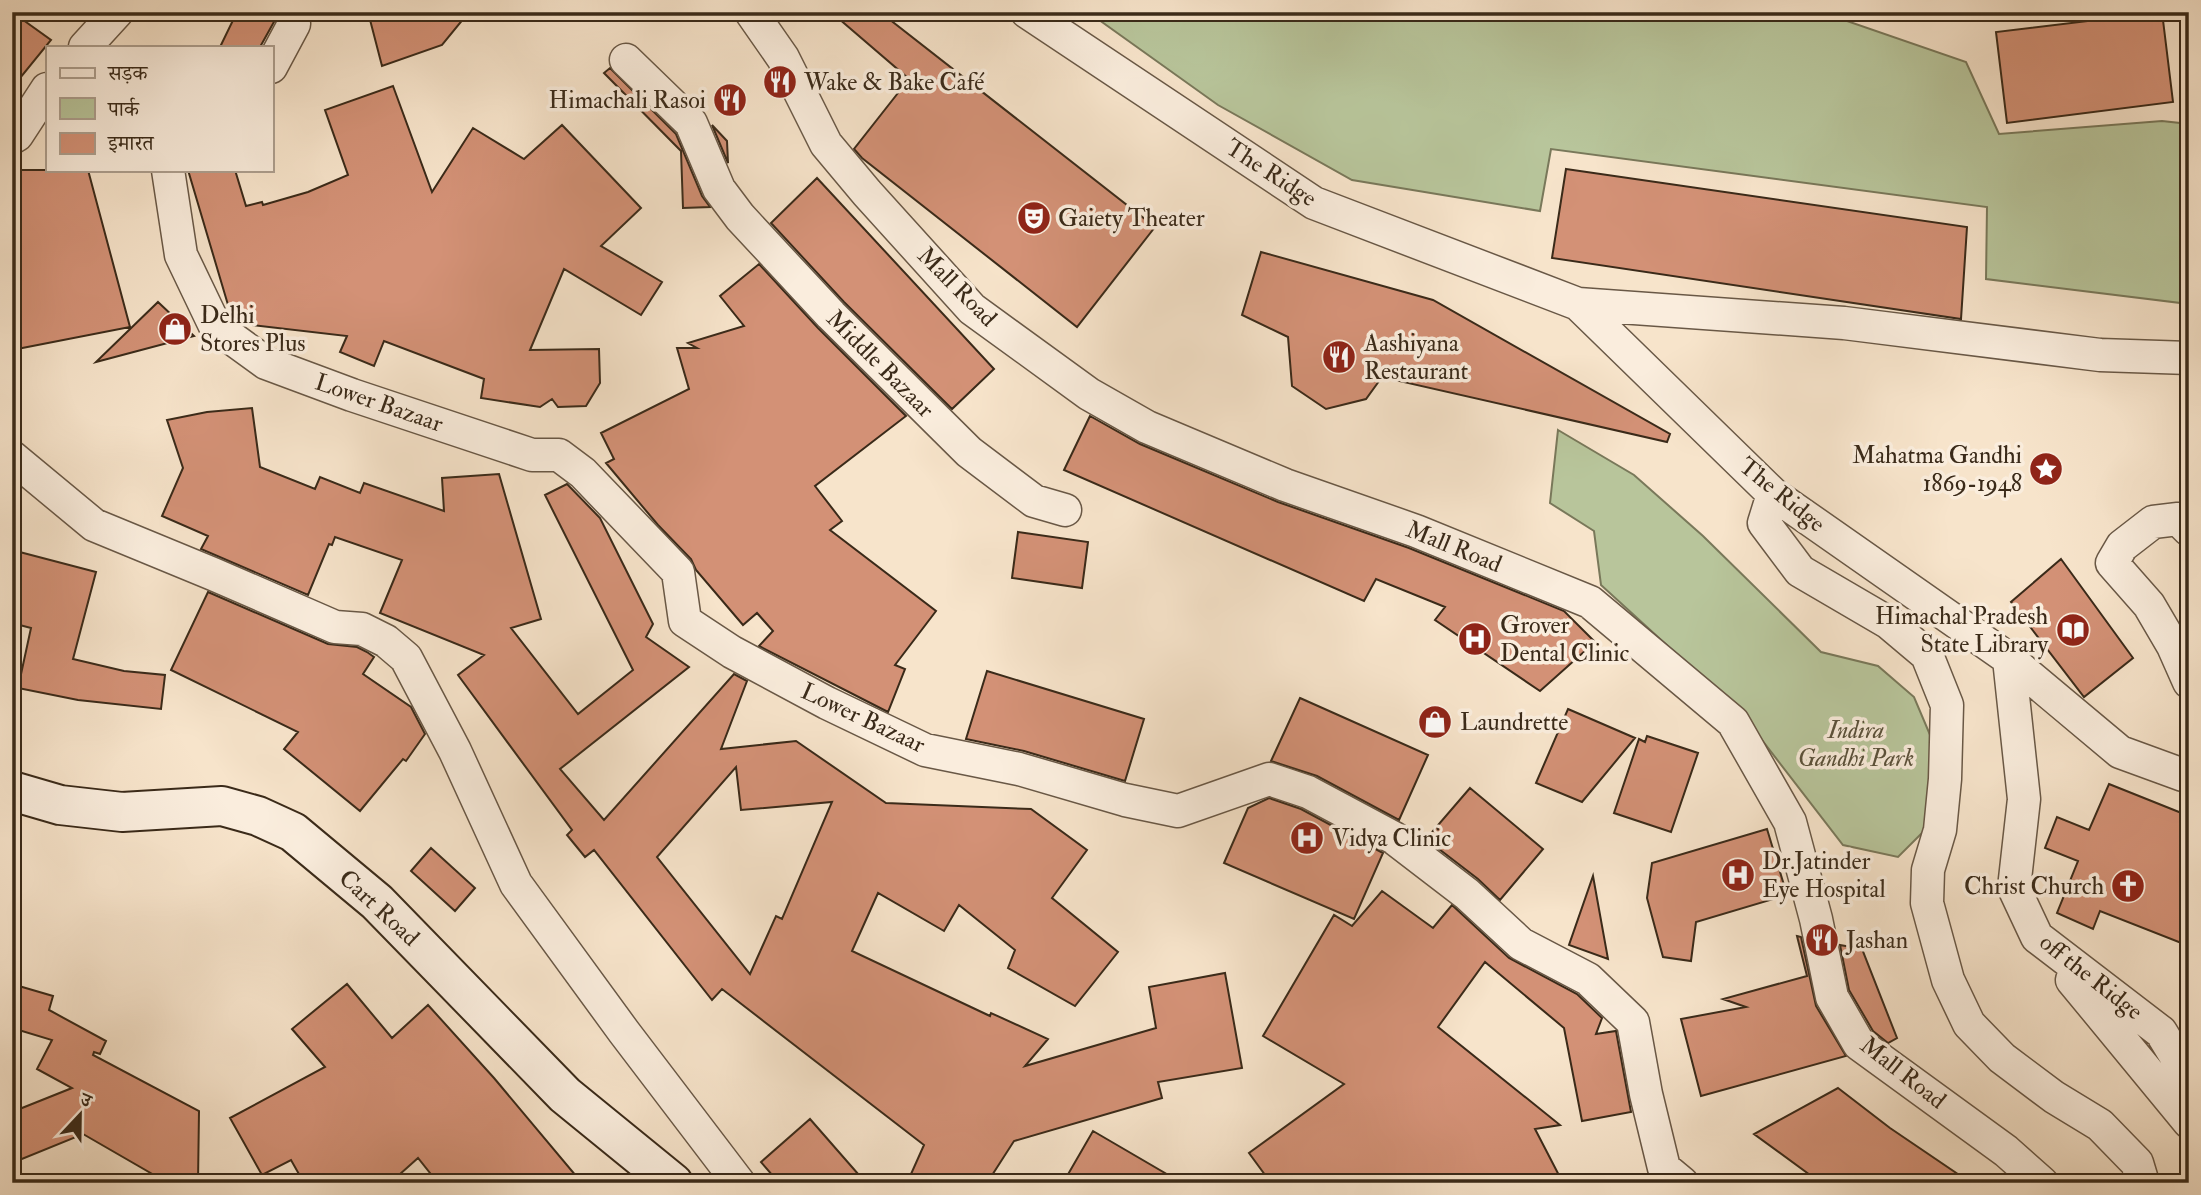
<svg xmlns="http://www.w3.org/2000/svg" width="2201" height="1195" viewBox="0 0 2201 1195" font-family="'IM FELL Double Pica','Noto Serif Devanagari',serif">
  <rect width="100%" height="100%" fill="#f7e4cb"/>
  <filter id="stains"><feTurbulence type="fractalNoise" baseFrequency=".00286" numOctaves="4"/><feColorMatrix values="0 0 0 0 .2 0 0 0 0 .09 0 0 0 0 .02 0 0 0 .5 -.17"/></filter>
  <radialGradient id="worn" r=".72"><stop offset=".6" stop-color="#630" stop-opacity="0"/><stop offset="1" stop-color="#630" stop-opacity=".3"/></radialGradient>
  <!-- green -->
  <path fill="#b8c59b" stroke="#79785a" stroke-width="2" d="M 1088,12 L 1821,12 L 1966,62 L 1999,134 L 2162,121 L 2189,124 L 2189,304 L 1986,279 L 1987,207 L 1551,149 L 1540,211 L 1352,180 L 1218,105 Z
    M 1558,430 L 1634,475 L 1703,536 L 1821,652 L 1878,666 L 1914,697 L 1936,749 L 1928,827 L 1898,857 L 1843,845 L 1741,713 L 1601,585 L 1594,531 L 1550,503 Z"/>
  <!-- building -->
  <path fill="#d39176" stroke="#3a2a19" stroke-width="2" fill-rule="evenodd" d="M 12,12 L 51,40 L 12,88 Z
    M 237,12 L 274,12 L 275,20 L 260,47 L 220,47 Z
    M 368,12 L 469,12 L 442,45 L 382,66 Z
    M 831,12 L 880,12 L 1155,227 L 1077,327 L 862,158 L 854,149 L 909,79 Z
    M 2162,12 L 2173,102 L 2007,123 L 1996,32 Z
    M 610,68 L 676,134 L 702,196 L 710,207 L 683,208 L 681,151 L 604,73 Z
    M 393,86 L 432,192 L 473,128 L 524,159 L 562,125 L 641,208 L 601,246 L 662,282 L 641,315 L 564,269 L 530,350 L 599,349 L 600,383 L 586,406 L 558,407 L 552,399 L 540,407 L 481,398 L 484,379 L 384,341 L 374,366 L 340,352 L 347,336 L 243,324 L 231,315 L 188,170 L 235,170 L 246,206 L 262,202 L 263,205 L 308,192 L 348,175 L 325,110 Z
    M 712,125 L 727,141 L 728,163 Z
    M 1566,169 L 1967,227 L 1961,319 L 1552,258 Z
    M 12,170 L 88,170 L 130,327 L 12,350 Z
    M 817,178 L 994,369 L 952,409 L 844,302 L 771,223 Z
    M 1261,252 L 1433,300 L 1670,434 L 1667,442 L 1382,377 L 1366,399 L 1326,409 L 1292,386 L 1288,337 L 1242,315 Z
    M 759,264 L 818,328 L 906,416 L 815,486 L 842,521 L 830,530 L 936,611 L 895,665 L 905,669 L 888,712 L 759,646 L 773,631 L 757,613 L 743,625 L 696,570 L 691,559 L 658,525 L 606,463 L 614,459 L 601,433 L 689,389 L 677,348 L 697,348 L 688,343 L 744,326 L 720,296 Z
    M 158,302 L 194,336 L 96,362 Z
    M 252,408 L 260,467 L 315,489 L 320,477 L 360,493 L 364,483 L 444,511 L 442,478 L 499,474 L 541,619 L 511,628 L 578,714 L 633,670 L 545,495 L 567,484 L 600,518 L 653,624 L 646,637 L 689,667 L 560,769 L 604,820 L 734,674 L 747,681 L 721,749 L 796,741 L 886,803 L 1031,809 L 1087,850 L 1052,898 L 1118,952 L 1075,1006 L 1008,968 L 1015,950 L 959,905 L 944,931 L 878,893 L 852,951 L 990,1016 L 991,1013 L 1048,1039 L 1025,1066 L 1156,1028 L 1149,987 L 1225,973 L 1242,1068 L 1158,1082 L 1162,1098 L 1014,1141 L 987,1183 L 907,1183 L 924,1145 L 722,989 L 712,1000 L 594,850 L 585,857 L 567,835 L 572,830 L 458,675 L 484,655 L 380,613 L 402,560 L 335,537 L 332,545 L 329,544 L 308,595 L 201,549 L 208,536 L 162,516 L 183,468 L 167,420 L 207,412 ZM 736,767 L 741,810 L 832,802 L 782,919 L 776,916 L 750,974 L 657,857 Z
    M 1090,416 L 1140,444 L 1278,502 L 1409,548 L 1564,611 L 1595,642 L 1540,691 L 1435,620 L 1445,607 L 1376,579 L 1364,601 L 1064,470 Z
    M 1018,532 L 1088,542 L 1082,588 L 1012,578 Z
    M 12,550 L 96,572 L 73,659 L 124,671 L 165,675 L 161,709 L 78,700 L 18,688 L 31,628 L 12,623 Z
    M 2061,559 L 2133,658 L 2084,697 L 2011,602 Z
    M 208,592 L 328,644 L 357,647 L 367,652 L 374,657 L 363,674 L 411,707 L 425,734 L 406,761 L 403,759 L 360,811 L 284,749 L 298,732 L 171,670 Z
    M 987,671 L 1144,719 L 1125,781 L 1024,751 L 966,739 Z
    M 1300,698 L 1428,755 L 1399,820 L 1317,776 L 1271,761 Z
    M 1568,709 L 1635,738 L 1582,802 L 1536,783 Z
    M 1647,736 L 1698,753 L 1671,832 L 1614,813 L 1639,739 L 1645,742 Z
    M 2109,784 L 2189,816 L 2189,946 L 2100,911 L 2093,929 L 2057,913 L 2078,861 L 2045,848 L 2057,817 L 2089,830 Z
    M 1470,788 L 1543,849 L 1500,900 L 1478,879 L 1426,839 Z
    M 1269,798 L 1301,809 L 1383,853 L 1354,919 L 1224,863 L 1248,808 Z
    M 1767,829 L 1787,895 L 1696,922 L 1691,961 L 1663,957 L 1647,898 L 1652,863 Z
    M 431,848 L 475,888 L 455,911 L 411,871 Z
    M 1593,876 L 1608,959 L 1569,945 Z
    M 1382,891 L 1433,928 L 1452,905 L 1509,958 L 1577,994 L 1602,1018 L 1596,1034 L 1616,1031 L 1631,1112 L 1582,1121 L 1564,1028 L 1485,962 L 1438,1027 L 1560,1125 L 1535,1129 L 1563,1183 L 1271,1183 L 1249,1153 L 1344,1084 L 1263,1036 L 1334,915 L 1352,926 Z
    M 1797,936 L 1801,937 L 1816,1006 L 1846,1056 L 1701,1096 L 1681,1019 L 1746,1007 L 1723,999 L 1807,976 Z
    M 1840,945 L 1862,949 L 1897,1038 L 1888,1043 L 1873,1031 L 1849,990 Z
    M 12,984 L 53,996 L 49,1010 L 106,1041 L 100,1054 L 94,1052 L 93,1055 L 199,1111 L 198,1183 L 168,1183 L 83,1134 L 12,1163 L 12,1112 L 72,1088 L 37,1069 L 52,1040 L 12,1028 Z
    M 347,984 L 392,1038 L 428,1005 L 494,1078 L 582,1183 L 438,1183 L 418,1158 L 390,1183 L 304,1183 L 291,1160 L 262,1175 L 230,1118 L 325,1067 L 292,1029 Z
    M 1838,1088 L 1890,1128 L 1971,1183 L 1821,1183 L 1754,1134 Z
    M 810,1119 L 866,1183 L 779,1183 L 761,1162 Z
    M 1093,1131 L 1182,1183 L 1063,1183 Z"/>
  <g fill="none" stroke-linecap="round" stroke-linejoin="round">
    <!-- street casing -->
    <g stroke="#695846" stroke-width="35">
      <path id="street" d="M 751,12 L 783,58 L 826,144 L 867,193 L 972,309 L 1089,394 L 1147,427 L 1285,485 L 1416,531 L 1590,602 L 1733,722 L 1790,822 L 1816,919 L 1832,997 L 1859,1044 L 2006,1151 L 2042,1183
        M 1027,12 L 1314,203 L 1578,304 L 1844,323 L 2100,355 L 2189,358
        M 85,47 L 117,12
        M 626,60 L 691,123 L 719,189 L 740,217 L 831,315 L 969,452 L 1034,501 L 1065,510
        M 271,67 L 294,24 L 292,12
        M 12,138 L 17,135 L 47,89
        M 168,170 L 181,255 L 215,326 L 266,363 L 352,395 L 532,455 L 559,455 L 583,473 L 678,572 L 685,621 L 732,652 L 827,703 L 925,750 L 1019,769 L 1125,800 L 1178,811 L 1269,779 L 1308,792 L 1394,838 L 1467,894 L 1521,944 L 1588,979 L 1633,1022 L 1646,1094 L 1664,1168 L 1682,1183
        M 1578,304 L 1773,494 L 2009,659 L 2120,752 L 2183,775 L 2189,772
        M 12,457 L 94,525 L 213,574 L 335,627 L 362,629 L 386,641 L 406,658 L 455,751 L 516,884 L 624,1032 L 739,1183
        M 1773,494 L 1764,523 L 1800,571 L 1889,623 L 1927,655 L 1947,705 L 1945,779 L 1940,830 L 1928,870 L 1927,903 L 1948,980 L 1969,1024 L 2002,1058 L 2054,1097 L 2100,1125 L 2137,1163 L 2143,1183
        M 2189,530 L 2178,519 L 2153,522 L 2122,546 L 2112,563 L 2149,605 L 2173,646 L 2189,682
        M 2009,659 L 2024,799 L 2014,888 L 2037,937 L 2161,1032 L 2189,1078
        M 2072,980 L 2189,1122"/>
    </g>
    <!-- secondary casing -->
    <g stroke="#3a2a19" stroke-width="42">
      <path id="secondary" d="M 12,791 L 60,805 L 122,812 L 222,806 L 258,816 L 293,832 L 377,902 L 565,1095 L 673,1183"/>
    </g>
    <!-- street -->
    <use href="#street" stroke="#faeddd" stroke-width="32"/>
    <!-- secondary -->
    <use href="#secondary" stroke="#faeddd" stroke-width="38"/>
  </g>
  <!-- icons -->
  <defs>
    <g id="restaurant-disc" transform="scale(1.75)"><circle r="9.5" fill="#8f2418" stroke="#faeddd"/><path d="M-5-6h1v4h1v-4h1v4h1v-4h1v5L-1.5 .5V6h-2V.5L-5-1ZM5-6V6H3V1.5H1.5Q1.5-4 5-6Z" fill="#fff"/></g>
    <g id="theatre-disc" transform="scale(1.75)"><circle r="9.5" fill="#8f2418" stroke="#faeddd"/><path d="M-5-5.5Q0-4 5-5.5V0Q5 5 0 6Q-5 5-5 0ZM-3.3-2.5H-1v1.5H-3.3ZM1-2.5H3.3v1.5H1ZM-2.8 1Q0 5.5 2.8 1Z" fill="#fff"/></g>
    <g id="shop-disc" transform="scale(1.75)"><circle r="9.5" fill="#8f2418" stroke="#faeddd"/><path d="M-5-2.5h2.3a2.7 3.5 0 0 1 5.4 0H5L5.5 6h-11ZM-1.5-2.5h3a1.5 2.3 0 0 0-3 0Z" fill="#fff"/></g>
    <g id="sight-disc" transform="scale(1.75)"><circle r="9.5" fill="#8f2418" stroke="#faeddd"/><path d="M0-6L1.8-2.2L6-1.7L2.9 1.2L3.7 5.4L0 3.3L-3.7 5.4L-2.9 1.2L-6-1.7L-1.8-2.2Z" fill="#fff"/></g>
    <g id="library-disc" transform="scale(1.75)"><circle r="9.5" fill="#8f2418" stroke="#faeddd"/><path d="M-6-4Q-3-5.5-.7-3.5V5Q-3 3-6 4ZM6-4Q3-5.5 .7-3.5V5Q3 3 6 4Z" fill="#fff"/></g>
    <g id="hospital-disc" transform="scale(1.75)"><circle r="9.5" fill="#8f2418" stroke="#faeddd"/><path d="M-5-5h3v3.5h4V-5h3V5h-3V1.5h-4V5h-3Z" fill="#fff"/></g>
    <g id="church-disc" transform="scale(1.75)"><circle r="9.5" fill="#8f2418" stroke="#faeddd"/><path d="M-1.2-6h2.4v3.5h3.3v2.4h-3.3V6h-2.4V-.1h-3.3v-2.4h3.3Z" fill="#fff"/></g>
  </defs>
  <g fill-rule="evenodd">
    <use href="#restaurant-disc" x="780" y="82"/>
    <use href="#restaurant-disc" x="730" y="100"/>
    <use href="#theatre-disc" x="1034" y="218"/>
    <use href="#shop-disc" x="175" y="329"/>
    <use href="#restaurant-disc" x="1339" y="357"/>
    <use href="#sight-disc" x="2046" y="469"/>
    <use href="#library-disc" x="2073" y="630"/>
    <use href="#hospital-disc" x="1475" y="639"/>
    <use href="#shop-disc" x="1435" y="722"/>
    <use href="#hospital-disc" x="1307" y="838"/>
    <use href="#hospital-disc" x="1738" y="875"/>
    <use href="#church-disc" x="2128" y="886"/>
    <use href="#restaurant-disc" x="1822" y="940"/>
  </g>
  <g text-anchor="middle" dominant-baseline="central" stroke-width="7" stroke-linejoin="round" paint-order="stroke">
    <!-- poi labels -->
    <g font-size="24" fill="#3a2a19" stroke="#faeddd" text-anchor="start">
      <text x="804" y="82">Wake &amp; Bake Café</text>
      <text x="706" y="100" text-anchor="end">Himachali Rasoi</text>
      <text x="1058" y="218">Gaiety Theater</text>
      <text x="200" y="315">Delhi<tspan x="200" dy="28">Stores Plus</tspan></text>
      <text x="1364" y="343">Aashiyana<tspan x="1364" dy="28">Restaurant</tspan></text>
      <text x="2022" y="455" text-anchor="end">Mahatma Gandhi<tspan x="2022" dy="28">1869-1948</tspan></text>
      <text x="2048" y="616" text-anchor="end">Himachal Pradesh<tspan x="2048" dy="28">State Library</tspan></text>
      <text x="1500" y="625">Grover<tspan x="1500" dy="28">Dental Clinic</tspan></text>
      <text x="1460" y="722">Laundrette</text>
      <text x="1332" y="838">Vidya Clinic</text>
      <text x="1762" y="861">Dr.Jatinder<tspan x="1762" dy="28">Eye Hospital</tspan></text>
      <text x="2104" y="886" text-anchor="end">Christ Church</text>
      <text x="1846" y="940">Jashan</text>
    </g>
    <!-- street labels -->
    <g font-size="24" fill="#3a2a19" stroke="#faeddd">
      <text transform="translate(1271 173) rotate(33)">The Ridge</text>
      <text transform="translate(957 287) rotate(45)">Mall Road</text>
      <text transform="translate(880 364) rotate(45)">Middle Bazaar</text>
      <text transform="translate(379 403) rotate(19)">Lower Bazaar</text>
      <text transform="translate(1782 495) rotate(39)">The Ridge</text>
      <text transform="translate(1454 547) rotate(22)">Mall Road</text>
      <text transform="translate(863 718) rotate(25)">Lower Bazaar</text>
      <text transform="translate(379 908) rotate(43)">Cart Road</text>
      <text transform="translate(2091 977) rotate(38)">off the Ridge</text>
      <text transform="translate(1903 1073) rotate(38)">Mall Road</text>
    </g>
    <!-- park labels -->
    <g font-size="24" font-style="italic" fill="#5a513a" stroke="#faeddd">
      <text x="1856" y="730">Indira<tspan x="1856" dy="28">Gandhi Park</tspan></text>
    </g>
  </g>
  <!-- margin -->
  <rect width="2201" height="1195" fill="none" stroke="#f7e4cb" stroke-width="42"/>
  <rect x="14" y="14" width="2173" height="1167" fill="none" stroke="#3a2a19" stroke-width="3.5"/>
  <rect x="21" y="21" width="2159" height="1153" fill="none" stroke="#3a2a19" stroke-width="2"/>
  <!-- legend -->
  <rect x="46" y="46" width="228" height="126" fill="#faeddd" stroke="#ad9f8f" stroke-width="2"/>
  <rect x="60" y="68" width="35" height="10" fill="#faeddd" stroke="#ad9f8f" stroke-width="2"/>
  <text x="108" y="80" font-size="21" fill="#3a2a19">सड़क</text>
  <rect x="60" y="98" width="35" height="21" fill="#b8c59b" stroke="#ad9f8f" stroke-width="2"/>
  <text x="108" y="116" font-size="21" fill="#3a2a19">पार्क</text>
  <rect x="60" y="133" width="35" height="21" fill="#d39176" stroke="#ad9f8f" stroke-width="2"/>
  <text x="108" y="150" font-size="21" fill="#3a2a19">इमारत</text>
  <!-- north arrow -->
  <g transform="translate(80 1115) rotate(22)" stroke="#faeddd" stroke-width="5" paint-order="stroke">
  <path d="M0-5L12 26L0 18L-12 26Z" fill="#3a2a19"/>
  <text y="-10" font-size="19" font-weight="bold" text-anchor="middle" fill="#3a2a19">उ</text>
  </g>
  <rect width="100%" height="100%" filter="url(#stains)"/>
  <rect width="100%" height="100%" fill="url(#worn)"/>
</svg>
